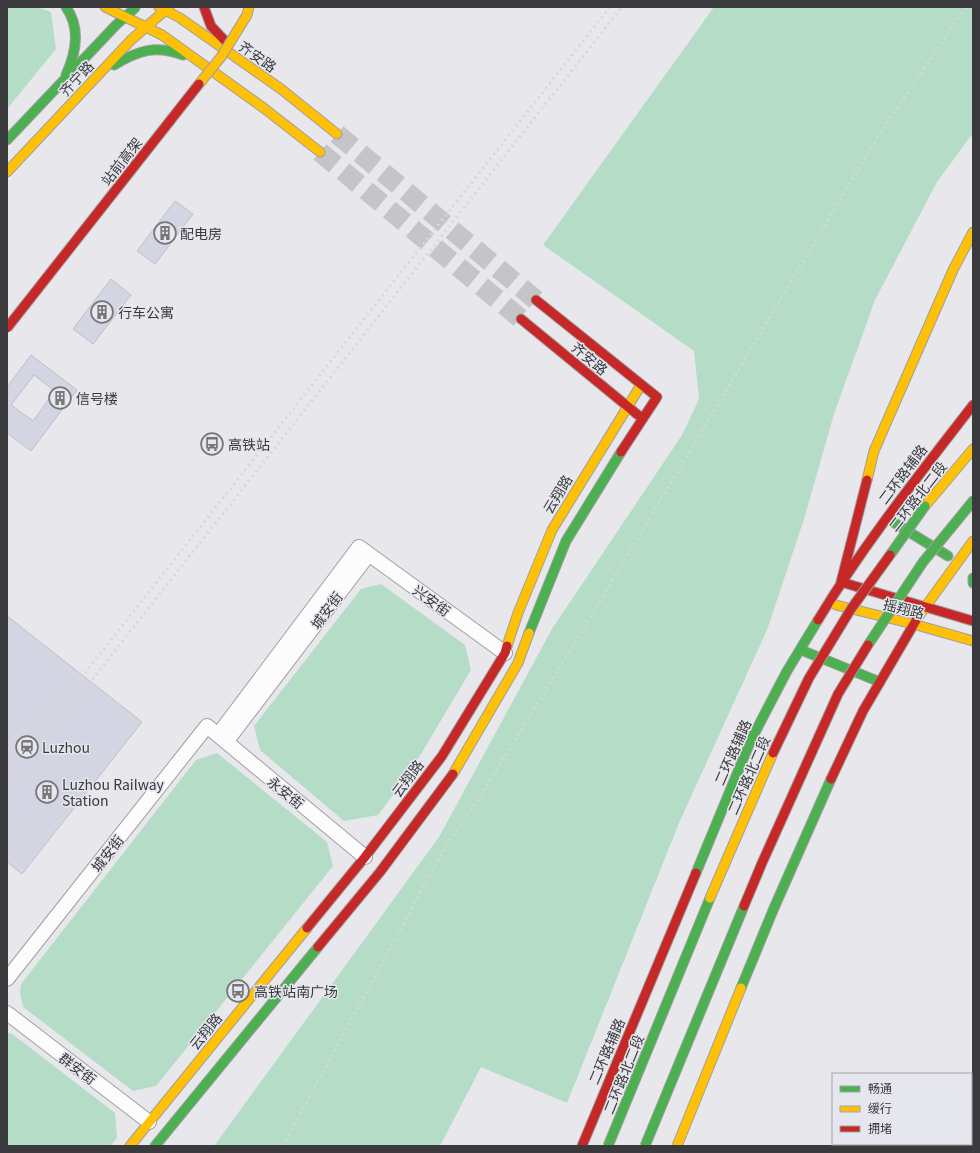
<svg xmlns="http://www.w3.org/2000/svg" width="980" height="1153" viewBox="0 0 980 1153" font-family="Georgia,'Noto Sans SC',serif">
  <rect width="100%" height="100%" fill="#e8e8ec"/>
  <!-- green -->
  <path fill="#b4dcc7" d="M 7,7 L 37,7 L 51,12 L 56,49 L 7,109 Z
    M 714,7 L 973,7 L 973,133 L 937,182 L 875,300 L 834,414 L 804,519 L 767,630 L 679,823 L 567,1103 L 481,1067 L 440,1146 L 214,1146 L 439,837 L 552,629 L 682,435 L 699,399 L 694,351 L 543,245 Z
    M 381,584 L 465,645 L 471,670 L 412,769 L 378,815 L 344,821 L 260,750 L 254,726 L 361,589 Z
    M 217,753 L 327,842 L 333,866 L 156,1086 L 133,1091 L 23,1007 L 20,993 L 21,984 L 196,760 Z
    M 11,1033 L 115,1113 L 117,1138 L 110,1146 L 7,1146 L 7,1034 Z"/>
  <!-- building -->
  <path fill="#d3d5e2" stroke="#bfc0c3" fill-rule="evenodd" d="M 175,201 L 193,214 L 155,264 L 137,251 Z
    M 111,279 L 131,295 L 93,344 L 73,329 Z
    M 31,355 L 77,390 L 31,451 L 7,433 L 7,387 ZM 34,375 L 55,391 L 33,421 L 11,405 Z
    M 7,616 L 142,722 L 22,874 L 7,862 Z"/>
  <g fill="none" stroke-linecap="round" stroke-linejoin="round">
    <!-- secondary-tunnel -->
    <path stroke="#c5c5c9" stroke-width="20" stroke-dasharray="20 10" stroke-linecap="butt" d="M 337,134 L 536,300
      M 320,152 L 521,319"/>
    <!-- street casing -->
    <g stroke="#9f9fa2" stroke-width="16">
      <path id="street" d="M 218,735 L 359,547 L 505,653
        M 226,742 L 369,554
        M 7,979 L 207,726 L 365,857
        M 7,1013 L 149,1122"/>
    </g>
    <!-- fast casing -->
    <g stroke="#9f9fa2" stroke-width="11">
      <path id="fast" d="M 66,7 C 81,28 76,53 66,75
        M 114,65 C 139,50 155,45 183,55
        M 7,140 L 116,25 L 135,8
        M 893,522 L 948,556
        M 951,528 L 973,501
        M 973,578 L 973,583
        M 529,633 L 566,541 L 621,452
        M 806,652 L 880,682
        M 696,873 L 751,740 L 787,671 L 818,620
        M 741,988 L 774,908 L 831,779
        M 155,1146 L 318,947"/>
    </g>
    <!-- slow casing -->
    <g stroke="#9f9fa2" stroke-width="11">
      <path id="slow" d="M 105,7 L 162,35 L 265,109 L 320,152
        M 159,7 L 180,18 L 281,89 L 337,134
        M 7,172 L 131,40 L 169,7
        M 867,480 L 874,451 L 953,270 L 973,232
        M 925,506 L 973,449
        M 836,605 L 913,624 L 973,641
        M 918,617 L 973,541
        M 507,646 L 518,613 L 552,530 L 641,385
        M 453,774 L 518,663 L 529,633
        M 130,1146 L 307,928
        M 677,1146 L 741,988"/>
    </g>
    <!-- jam casing -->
    <g stroke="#9f9fa2" stroke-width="11">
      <path id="jam" d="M 204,7 L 211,26 L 227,43
        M 536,300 L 657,397 L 621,452
        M 521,319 L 638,415
        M 867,480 L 841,582 L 973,621
        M 818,620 C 864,544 919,475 973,405
        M 831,779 L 863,711 L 918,617
        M 307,928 L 365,857 L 442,756 L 505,653 L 507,646
        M 318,947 L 380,872 L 453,774
        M 582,1146 L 696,873"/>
    </g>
    <!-- street -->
    <use href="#street" stroke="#fcfcfc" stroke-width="14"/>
    <!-- fast -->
    <use href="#fast" stroke="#4caf50" stroke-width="9"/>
    <!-- slow -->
    <use href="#slow" stroke="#ffc107" stroke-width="9"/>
    <!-- jam -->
    <use href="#jam" stroke="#c62828" stroke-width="9"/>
    <!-- rail -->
    <path stroke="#d7d7d8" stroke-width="3" stroke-dasharray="2 4" stroke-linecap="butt" d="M 7,772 L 610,7
      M 7,788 L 622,7
      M 7,861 L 69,782
      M 283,1146 L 439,858 L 489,782 L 581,633 L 877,138 L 966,7"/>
    <!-- fast-bridge casing -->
    <g stroke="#9f9fa2" stroke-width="11" stroke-linecap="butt">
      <path id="fast-bridge" d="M 890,555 L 925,506
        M 868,645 L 923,562 L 951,528
        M 608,1146 L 710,898
        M 645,1146 L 744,906"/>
    </g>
    <!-- slow-bridge casing -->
    <g stroke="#9f9fa2" stroke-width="11" stroke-linecap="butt">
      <path id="slow-bridge" d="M 199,84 L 221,57 L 247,15 L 249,7
        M 710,898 L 773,753"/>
    </g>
    <!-- jam-bridge casing -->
    <g stroke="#9f9fa2" stroke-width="11" stroke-linecap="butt">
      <path id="jam-bridge" d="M 7,328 L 199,84
        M 773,753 L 809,678 L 851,609 L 890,555
        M 744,906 L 762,863 L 838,694 L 868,645"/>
    </g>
    <!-- fast-bridge -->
    <use href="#fast-bridge" stroke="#4caf50" stroke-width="9"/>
    <!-- slow-bridge -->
    <use href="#slow-bridge" stroke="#ffc107" stroke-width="9"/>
    <!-- jam-bridge -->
    <use href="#jam-bridge" stroke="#c62828" stroke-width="9"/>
  </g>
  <!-- icons -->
  <defs>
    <g id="building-ring" transform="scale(1.15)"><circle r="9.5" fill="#e6e7ee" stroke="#77777a" stroke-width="1.5"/><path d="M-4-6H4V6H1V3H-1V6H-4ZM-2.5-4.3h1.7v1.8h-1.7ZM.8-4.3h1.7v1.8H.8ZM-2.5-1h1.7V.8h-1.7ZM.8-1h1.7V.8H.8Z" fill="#77777a"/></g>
    <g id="bus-ring" transform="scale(1.15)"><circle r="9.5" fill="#e6e7ee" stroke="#77777a" stroke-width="1.5"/><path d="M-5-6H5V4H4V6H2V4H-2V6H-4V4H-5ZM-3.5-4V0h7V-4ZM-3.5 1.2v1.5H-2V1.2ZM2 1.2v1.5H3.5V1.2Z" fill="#77777a"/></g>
    <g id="station-ring" transform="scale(1.15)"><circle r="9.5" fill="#e6e7ee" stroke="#77777a" stroke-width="1.5"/><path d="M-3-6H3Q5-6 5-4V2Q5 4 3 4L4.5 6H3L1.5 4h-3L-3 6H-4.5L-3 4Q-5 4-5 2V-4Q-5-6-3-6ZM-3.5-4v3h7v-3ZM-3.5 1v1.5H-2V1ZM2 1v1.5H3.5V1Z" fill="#77777a"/></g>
  </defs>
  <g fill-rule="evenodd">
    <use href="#building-ring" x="165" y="233"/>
    <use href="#building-ring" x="102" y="312"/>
    <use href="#building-ring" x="60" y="398"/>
    <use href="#bus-ring" x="212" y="444"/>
    <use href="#station-ring" x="27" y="747"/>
    <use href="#building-ring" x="47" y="792"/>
    <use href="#bus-ring" x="238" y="991"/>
  </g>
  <g text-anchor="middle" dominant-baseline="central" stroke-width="3" stroke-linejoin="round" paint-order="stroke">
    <!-- street labels -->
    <g font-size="14" fill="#3a3a3d" stroke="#e6e7ee">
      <text transform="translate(258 56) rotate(35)">齐安路</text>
      <text transform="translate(76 78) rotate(-47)">齐宁路</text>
      <text transform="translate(121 161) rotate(-52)">站前高架</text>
      <text transform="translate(590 358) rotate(40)">齐安路</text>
      <text transform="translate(902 474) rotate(-53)">二环路辅路</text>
      <text transform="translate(557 494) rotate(-59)">云翔路</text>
      <text transform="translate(917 496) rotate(-52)">二环路北二段</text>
      <text transform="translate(432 600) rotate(36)">兴安街</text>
      <text transform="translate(904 608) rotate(14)">摇翔路</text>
      <text transform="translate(326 610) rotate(-53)">城安街</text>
      <text transform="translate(732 752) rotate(-66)">二环路辅路</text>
      <text transform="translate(748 775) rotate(-66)">二环路北二段</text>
      <text transform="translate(407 778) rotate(-53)">云翔路</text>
      <text transform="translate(286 792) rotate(39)">永安街</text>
      <text transform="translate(107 853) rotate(-52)">城安街</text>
      <text transform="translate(205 1031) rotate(-51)">云翔路</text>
      <text transform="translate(606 1051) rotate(-67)">二环路辅路</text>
      <text transform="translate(78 1068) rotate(37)">群安街</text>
      <text transform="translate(623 1074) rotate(-68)">二环路北二段</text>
    </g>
    <!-- poi labels -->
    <g font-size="14" fill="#3a3a3d" stroke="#e6e7ee" text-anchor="start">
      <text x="180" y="233">配电房</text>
      <text x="118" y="312">行车公寓</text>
      <text x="76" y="398">信号楼</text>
      <text x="228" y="444">高铁站</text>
      <text x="42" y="747">Luzhou</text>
      <text x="62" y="784">Luzhou Railway<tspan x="62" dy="16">Station</tspan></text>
      <text x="254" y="991">高铁站南广场</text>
    </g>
  </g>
  <!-- border -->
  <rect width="980" height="1153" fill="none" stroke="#3a3a3d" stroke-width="16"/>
  <!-- legend -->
  <rect x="832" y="1073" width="140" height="72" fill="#e6e7ee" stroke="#a1a2a7"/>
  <rect x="840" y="1086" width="20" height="6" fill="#4caf50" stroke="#a1a2a7"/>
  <text x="868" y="1093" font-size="12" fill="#3a3a3d">畅通</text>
  <rect x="840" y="1106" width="20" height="6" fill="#ffc107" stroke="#a1a2a7"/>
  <text x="868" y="1113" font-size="12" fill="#3a3a3d">缓行</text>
  <rect x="840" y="1126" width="20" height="6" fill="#c62828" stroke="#a1a2a7"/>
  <text x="868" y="1133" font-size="12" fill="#3a3a3d">拥堵</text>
</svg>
